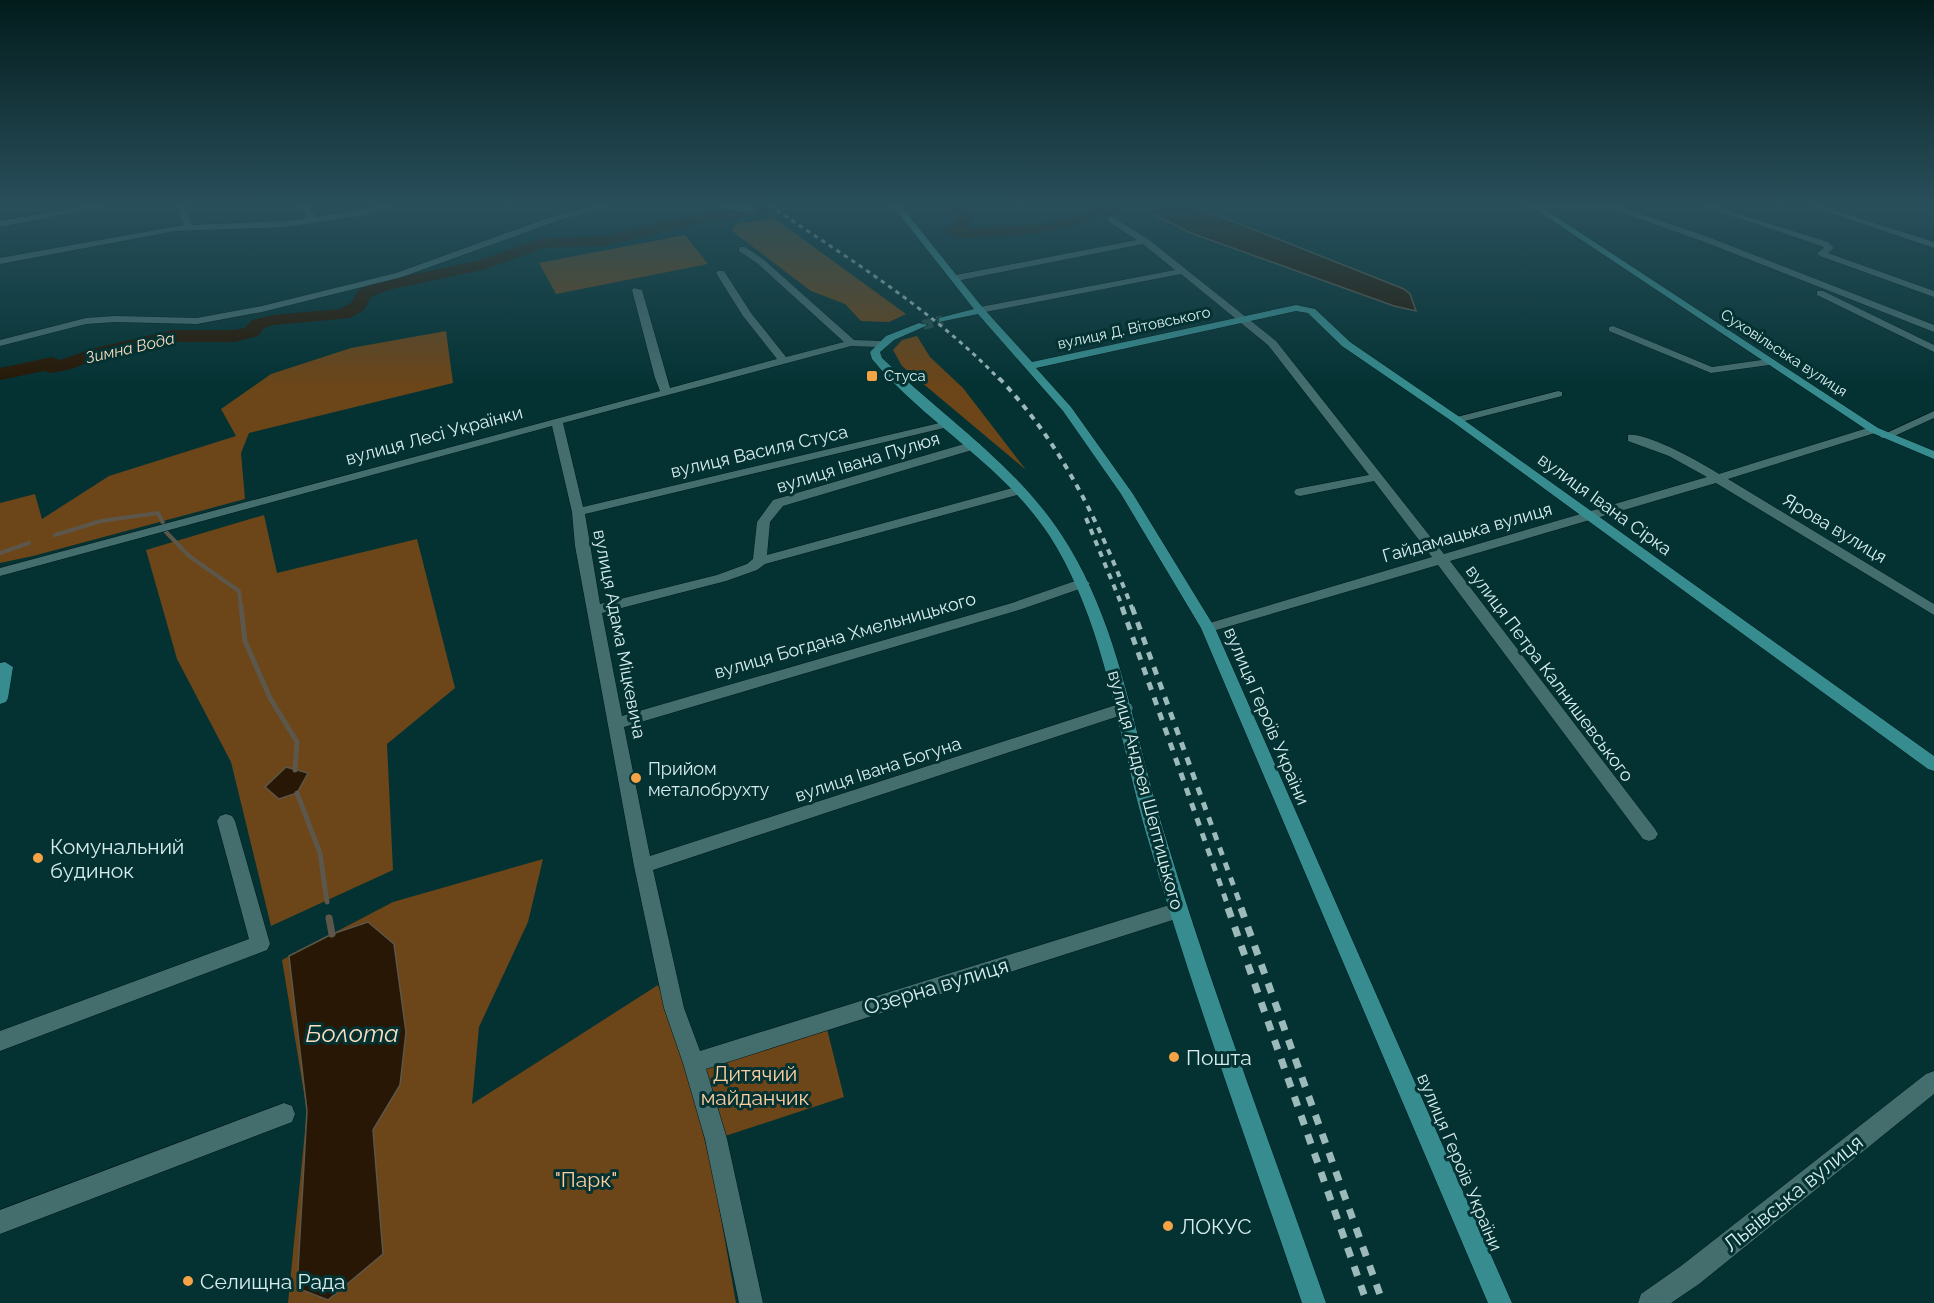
<svg xmlns="http://www.w3.org/2000/svg" width="1934" height="1303" viewBox="0 0 1934 1303" font-family="Raleway,sans-serif">
  <rect width="100%" height="100%" fill="#043233"/>
  <!-- green -->
  <path fill="#6c4518" d="M 774,218 L 906,314 L 889,322 L 861,321 L 845,304 L 811,291 L 732,231 L 733,227 L 740,223 Z
    M 685,235 L 708,264 L 556,294 L 539,263 Z
    M 446,331 L 453,383 L 249,433 L 241,453 L 245,499 L 33,556 L 0,563 L 0,503 L 35,494 L 42,519 L 109,476 L 236,436 L 221,409 L 271,374 L 351,348 Z
    M 917,336 L 930,357 L 963,388 L 1026,470 L 902,366 L 893,350 L 902,340 Z
    M 264,515 L 277,573 L 417,539 L 455,688 L 387,744 L 393,870 L 271,926 L 231,762 L 177,659 L 146,550 Z
    M 543,859 L 528,922 L 479,1027 L 472,1104 L 658,985 L 692,1086 L 715,1184 L 736,1303 L 288,1303 L 307,1111 L 282,960 L 393,902 Z
    M 825,1021 L 844,1097 L 716,1139 L 694,1063 Z"/>
  <!-- water -->
  <path fill="#281704" stroke="#5c574a" stroke-width="1.5" d="M 1156,205 L 1192,205 L 1404,289 L 1410,294 L 1416,311 L 1394,306 L 1191,233 L 1151,213 L 1153,206 Z
    M 286,767 L 308,773 L 297,793 L 279,799 L 265,787 Z
    M 368,922 L 394,944 L 406,1032 L 400,1085 L 373,1130 L 383,1254 L 328,1300 L 297,1288 L 307,1111 L 289,956 L 332,934 Z"/>
  <g fill="none" stroke-linecap="round" stroke-linejoin="round">
    <!-- stream-far2 -->
    <path stroke="#5c574a" stroke-width="4" d="M 166,532 L 189,556 L 239,591 L 241,608
      M 55,535 L 101,521 L 158,513 L 163,523
      M 0,553 L 29,543"/>
    <!-- stream-far1 -->
    <path stroke="#5c574a" stroke-width="5" d="M 241,607 L 245,641 L 270,698 L 297,742 L 295,770
      M 297,793 L 320,853 L 327,902"/>
    <!-- stream -->
    <path stroke="#5c574a" stroke-width="7" d="M 329,918 L 332,934"/>
    <!-- river -->
    <path fill="#281704" fill-rule="evenodd" d="M 762,205 L 786,205 L 784,208 L 750,217 L 714,220 L 603,246 L 544,248 L 486,269 L 388,290 L 371,297 L 364,310 L 350,318 L 274,325 L 264,328 L 258,336 L 234,342 L 173,342 L 104,357 L 71,369 L 51,373 L 44,371 L 0,380 L 0,368 L 52,357 L 59,360 L 66,358 L 91,349 L 173,330 L 234,330 L 245,328 L 252,320 L 273,315 L 340,309 L 351,303 L 358,290 L 377,282 L 476,261 L 542,238 L 603,236 L 714,210 Z
      M 949,205 L 963,205 L 972,216 L 968,228 C 999,226 1036,228 1067,219 C 1092,211 1096,202 1124,205 L 1115,215 L 1101,214 L 1075,226 L 1022,235 L 957,238 L 945,231 L 954,224 L 956,216 Z"/>
    <!-- secondary-tunnel -->
    <path stroke="#244e4f" stroke-width="10" stroke-dasharray="10 4.5" stroke-linecap="butt" d="M 923,325 L 943,320"/>
    <!-- street casing -->
    <g stroke="#001819" stroke-width="1">
      <path id="street" d="M 94,205 L 110,205 L 0,227 L 0,221 Z
        M 177,205 L 185,205 L 192,225 L 286,221 L 307,218 L 300,205 L 308,205 L 316,217 L 384,205 L 397,205 L 364,215 L 286,227 L 175,231 L 0,264 L 0,258 L 184,225 Z
        M 600,205 L 612,205 L 557,221 L 402,277 L 262,312 L 197,324 L 115,322 L 86,324 L 0,346 L 0,340 L 86,318 L 115,316 L 197,318 L 262,306 L 396,273 L 551,217 Z
        M 718,205 L 753,207 L 757,210 C 747,216 728,211 718,205 Z
        M 1539,205 L 1615,205 L 1708,237 L 1934,325 L 1934,332 L 1702,241 L 1606,207 L 1536,210 L 1535,208 Z
        M 1699,205 L 1710,205 L 1828,242 L 1834,248 L 1828,253 L 1934,291 L 1934,297 L 1820,256 L 1817,253 L 1824,248 L 1822,246 Z
        M 1807,205 L 1818,205 L 1934,242 L 1934,248 Z
        M 1111,216 L 1148,239 L 1276,341 L 1444,554 L 1707,477 L 1669,456 L 1628,441 L 1628,435 C 1647,432 1702,463 1719,474 L 1874,426 L 1880,430 L 1878,432 L 1728,479 L 1934,604 L 1934,615 L 1716,483 L 1450,561 L 1655,829 L 1658,834 L 1655,839 L 1649,841 L 1643,839 L 1438,565 L 1213,631 L 1203,631 L 1201,628 L 1203,625 L 1432,557 L 1374,481 L 1300,496 L 1296,495 L 1294,492 L 1296,489 L 1369,475 L 1268,345 L 1181,274 L 980,313 L 975,310 L 980,307 L 1175,270 L 1143,244 L 956,281 L 951,278 L 956,275 L 1137,240 L 1108,221 L 1108,217 Z
        M 739,247 L 745,247 L 763,259 L 854,340 L 880,341 L 885,344 L 880,347 L 851,346 L 563,423 L 583,507 L 948,421 L 954,424 L 948,427 L 585,514 L 600,604 L 717,575 L 747,564 L 753,559 L 757,522 L 773,500 L 971,442 L 975,441 L 981,445 L 979,448 L 783,506 L 770,522 L 767,555 L 1016,487 L 1020,486 L 1026,490 L 1024,493 L 765,564 L 757,570 L 726,581 L 602,613 L 622,716 L 1012,603 L 1078,580 L 1083,579 L 1090,583 L 1088,586 L 1022,609 L 624,727 L 650,856 L 1119,704 L 1131,704 L 1133,708 L 1131,712 L 653,870 L 684,1008 L 700,1051 L 1179,902 L 1186,904 L 1188,910 L 1186,916 L 1179,918 L 706,1069 L 727,1139 L 763,1303 L 739,1303 L 705,1139 L 683,1063 L 664,1008 L 634,866 L 575,546 L 572,512 L 552,426 L 0,576 L 0,568 L 660,391 L 655,378 L 632,290 L 634,288 L 642,290 L 670,388 L 777,359 L 743,316 L 716,273 L 718,271 L 724,271 L 751,313 L 786,357 L 844,342 L 757,263 L 739,251 Z
        M 1817,291 L 1823,291 L 1934,345 L 1934,352 L 1817,295 Z
        M 1613,326 L 1712,367 L 1769,359 L 1774,362 L 1769,365 L 1711,373 L 1609,331 L 1609,327 Z
        M 1558,391 L 1562,392 L 1562,396 L 1457,423 L 1451,420 L 1453,418 Z
        M 1934,411 L 1934,418 L 1890,438 L 1882,438 L 1880,436 Z
        M 226,814 L 232,816 L 235,821 L 270,944 L 267,950 L 0,1051 L 0,1031 L 249,939 L 217,821 L 220,816 Z
        M 1934,1071 L 1934,1094 L 1699,1284 L 1671,1303 L 1638,1303 L 1641,1294 L 1681,1266 L 1926,1074 Z
        M 284,1103 L 292,1106 L 295,1114 L 292,1122 L 0,1234 L 0,1210 Z"/>
    </g>
    <!-- secondary casing -->
    <g stroke="#001819" stroke-width="1">
      <path id="secondary" d="M 892,205 L 900,205 L 983,308 L 1032,362 L 1296,305 L 1315,309 L 1350,342 L 1461,418 L 1934,756 L 1934,771 L 1928,769 L 1453,422 L 1342,346 L 1308,313 L 1296,311 L 1036,368 L 1071,407 L 1133,494 L 1215,628 L 1512,1303 L 1488,1303 L 1201,628 L 1121,494 L 1063,411 L 978,314 L 939,322 L 939,318 L 974,309 Z
        M 1529,205 L 1538,205 L 1878,428 L 1934,451 L 1934,459 L 1870,432 Z
        M 919,323 L 928,325 L 894,340 L 880,352 L 882,358 C 942,416 1015,464 1061,534 C 1120,623 1133,732 1164,832 C 1212,991 1271,1146 1326,1303 L 1302,1303 C 1249,1147 1192,991 1146,833 C 1117,733 1106,624 1049,535 C 1001,463 925,423 872,359 L 870,352 L 886,336 Z
        M 5,662 L 13,667 L 8,698 L 6,702 L 0,704 L 0,663 Z"/>
    </g>
    <!-- street -->
    <use href="#street" fill="#446d6e" fill-rule="evenodd"/>
    <!-- secondary -->
    <use href="#secondary" fill="#368c8e" fill-rule="evenodd"/>
    <!-- rail-far3 -->
    <path stroke="#9dbaba" stroke-width="3" stroke-dasharray="4.5 4.5" stroke-linecap="butt" d="M 769,205 C 849,259 933,310 1000,380"/>
    <!-- rail-far2 -->
    <path stroke="#9dbaba" stroke-width="4" stroke-dasharray="6 6" stroke-linecap="butt" d="M 999,378 C 1063,445 1099,523 1132,608
      M 1086,518 L 1123,608"/>
    <!-- rail-far1 -->
    <path stroke="#9dbaba" stroke-width="5" stroke-dasharray="8 8" stroke-linecap="butt" d="M 1122,607 L 1229,909
      M 1132,607 L 1242,909"/>
    <!-- rail -->
    <path stroke="#9dbaba" stroke-width="7" stroke-dasharray="10 10" stroke-linecap="butt" d="M 1228,908 L 1367,1303
      M 1241,908 L 1383,1303"/>
  </g>
  <!-- sky -->
  <linearGradient id="sky" x2="0" y2="1"><stop stop-color="#021c1c"/><stop offset="0.53" stop-color="#294f5b"/><stop offset="1" stop-color="#294f5b" stop-opacity="0"/></linearGradient>
  <rect width="1934" height="387" fill="url(#sky)"/>
  <!-- markers -->
  <g fill="#f5a345" stroke="#043233" stroke-width="2">
    <rect x="866" y="370" width="12" height="12" rx="3"/>
    <circle cx="636" cy="778" r="6"/>
    <circle cx="38" cy="858" r="6"/>
    <circle cx="1174" cy="1057" r="6"/>
    <circle cx="1168" cy="1226" r="6"/>
    <circle cx="188" cy="1281" r="6"/>
  </g>
  <g text-anchor="middle" dominant-baseline="central" stroke-width="6" stroke-linejoin="round" paint-order="stroke">
    <!-- far-street labels -->
    <g font-size="15" fill="#d7eded" stroke="#043233">
      <text transform="translate(1134 328) rotate(-12)">вулиця Д. Вітовського</text>
      <text transform="translate(1784 353) rotate(33)">Суховільська вулиця</text>
    </g>
    <!-- far-poi labels -->
    <g font-size="15" fill="#d7eded" stroke="#043233" text-anchor="start">
      <text x="884" y="376">Стуса</text>
    </g>
    <!-- far-water labels -->
    <g font-size="16" font-style="italic" fill="#fedebe" stroke="#043233">
      <text transform="translate(130 348) rotate(-13)">Зимна Вода</text>
    </g>
    <!-- street labels -->
    <g font-size="18" fill="#d7eded" stroke="#043233">
      <text transform="translate(434 435) rotate(-15)">вулиця Лесі Українки</text>
      <text transform="translate(759 451) rotate(-13)">вулиця Василя Стуса</text>
      <text transform="translate(858 462) rotate(-17)">вулиця Івана Пулюя</text>
      <text transform="translate(1605 504) rotate(36)">вулиця Івана Сірка</text>
      <text transform="translate(1835 528) rotate(31)">Ярова вулиця</text>
      <text transform="translate(1467 532) rotate(-16)">Гайдамацька вулиця</text>
      <text transform="translate(620 634) rotate(79)">вулиця Адама Міцкевича</text>
      <text transform="translate(845 635) rotate(-16)">вулиця Богдана Хмельницького</text>
      <text transform="translate(1550 673) rotate(53)">вулиця Петра Калнишевського</text>
      <text transform="translate(1267 716) rotate(67)">вулиця Героїв України</text>
      <text transform="translate(878 769) rotate(-18)">вулиця Івана Богуна</text>
      <text transform="translate(1146 790) rotate(75)">вулиця Андрея Шептицького</text>
      <text transform="translate(1460 1162) rotate(67)">вулиця Героїв України</text>
    </g>
    <!-- poi labels -->
    <g font-size="18" fill="#d7eded" stroke="#043233" text-anchor="start">
      <text x="648" y="768">Прийом<tspan x="648" dy="21">металобрухту</tspan></text>
    </g>
    <!-- near-poi labels -->
    <g font-size="21" fill="#d7eded" stroke="#043233" text-anchor="start">
      <text x="50" y="846">Комунальний<tspan x="50" dy="24">будинок</tspan></text>
      <text x="1186" y="1057">Пошта</text>
      <text x="1180" y="1226">ЛОКУС</text>
      <text x="200" y="1281">Селищна Рада</text>
    </g>
    <!-- near-street labels -->
    <g font-size="21" fill="#d7eded" stroke="#043233">
      <text transform="translate(936 986) rotate(-17)">Озерна вулиця</text>
      <text transform="translate(1793 1193) rotate(-39)">Львівська вулиця</text>
    </g>
    <!-- near-park labels -->
    <g font-size="21" fill="#fece9f" stroke="#043233">
      <text x="755" y="1073">Дитячий<tspan x="755" dy="24">майданчик</tspan></text>
      <text x="586" y="1179">"Парк"</text>
    </g>
    <!-- near-water labels -->
    <g font-size="24" font-style="italic" fill="#fedebe" stroke="#043233">
      <text x="352" y="1033">Болота</text>
    </g>
  </g>
</svg>
